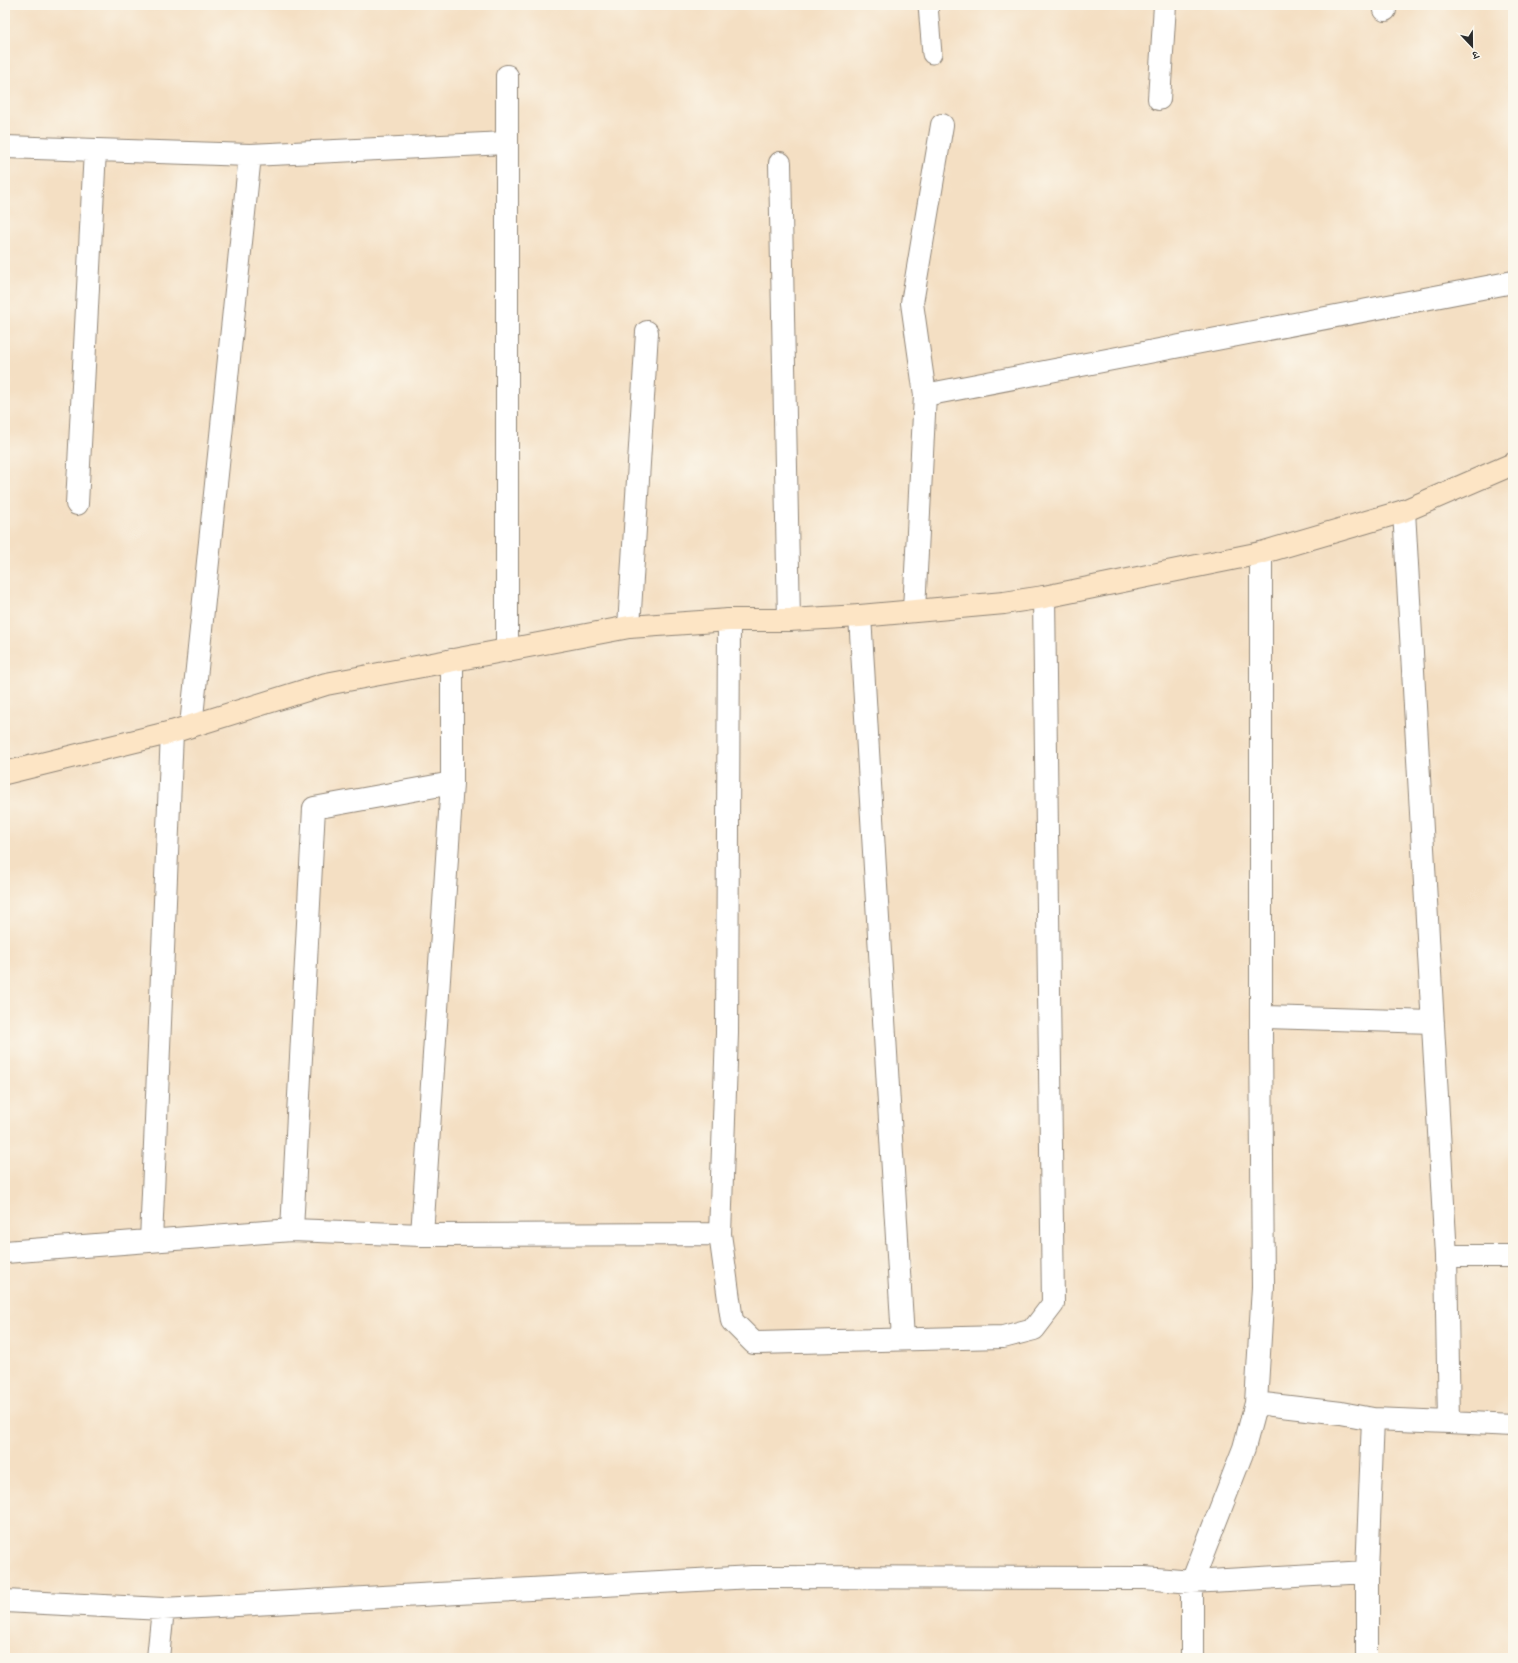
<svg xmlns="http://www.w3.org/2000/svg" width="1518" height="1663" viewBox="0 0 1518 1663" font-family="'IM FELL Great Primer','Noto Serif Devanagari',serif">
  <rect width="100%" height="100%" fill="#fbf7ec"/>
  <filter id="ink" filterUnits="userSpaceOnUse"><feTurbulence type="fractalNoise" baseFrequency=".025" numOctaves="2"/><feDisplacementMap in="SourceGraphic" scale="8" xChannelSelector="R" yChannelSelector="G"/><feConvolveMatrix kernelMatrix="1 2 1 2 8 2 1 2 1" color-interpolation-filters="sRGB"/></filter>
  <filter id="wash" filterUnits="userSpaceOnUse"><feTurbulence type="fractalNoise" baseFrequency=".012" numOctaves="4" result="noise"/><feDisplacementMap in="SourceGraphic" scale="16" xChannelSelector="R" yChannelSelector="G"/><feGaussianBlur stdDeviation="0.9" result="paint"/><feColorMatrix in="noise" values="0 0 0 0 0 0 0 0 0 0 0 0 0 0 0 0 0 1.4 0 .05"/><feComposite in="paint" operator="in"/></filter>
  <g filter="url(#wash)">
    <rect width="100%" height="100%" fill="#f4dfc3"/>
  </g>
  <g filter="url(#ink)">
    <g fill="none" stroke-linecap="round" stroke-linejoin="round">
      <!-- lane casing -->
      <g stroke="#908577" stroke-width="21">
        <path id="lane" d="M 928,5 L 932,54"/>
      </g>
      <!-- street casing -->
      <g stroke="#908577" stroke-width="24">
        <path id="street" d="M 1384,5 L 1385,10
          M 1159,99 L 1165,5
          M 5,147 L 250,155 L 191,726
          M 250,155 L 506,143
          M 780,163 L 789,620
          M 925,395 L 912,303 L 942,125
          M 77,504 L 95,150
          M 1404,511 L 1446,1256 L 1449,1422 L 1513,1425
          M 914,610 L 925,395 L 1513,282
          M 860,616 L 903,1339
          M 729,620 L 727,1033 L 720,1234 L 732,1321 L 754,1343 L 1003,1337 L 1034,1329 L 1053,1304 L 1044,597
          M 629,627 L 647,332
          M 507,650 L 507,76
          M 1261,1017 L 1433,1022
          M 292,1230 L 314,808 L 452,783
          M 422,1235 L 452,783 L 452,660
          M 151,1241 L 172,732
          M 5,1252 L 292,1230 L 422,1235 L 720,1234
          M 1446,1256 L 1513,1256
          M 1256,1403 L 1341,1413 L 1373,1419
          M 1367,1572 L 1367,1658
          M 5,1601 L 163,1609 L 752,1577 L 1144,1578 L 1192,1582 L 1367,1572 L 1373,1419 L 1449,1422
          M 158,1658 L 163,1609
          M 1192,1658 L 1192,1582 L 1244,1448 L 1256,1403 L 1263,1287 L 1261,1032 L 1261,553"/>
      </g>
      <!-- secondary casing -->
      <g stroke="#908577" stroke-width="24">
        <path id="secondary" d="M 5,773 L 172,732 L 326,684 L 629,627 L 729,620 L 789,620 L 860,616 L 1004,603 L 1044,597 L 1261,553 L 1404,511 L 1513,464"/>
      </g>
      <!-- lane -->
      <use href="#lane" stroke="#fff" stroke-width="19"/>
      <!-- street -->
      <use href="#street" stroke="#fff" stroke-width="22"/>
      <!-- secondary -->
      <use href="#secondary" stroke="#fde5c5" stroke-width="22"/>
    </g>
  </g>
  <!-- margin -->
  <rect width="1518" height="1663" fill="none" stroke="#fbf7ec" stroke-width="20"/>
  <!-- north arrow -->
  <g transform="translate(1472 46) rotate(158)" stroke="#fbf7ec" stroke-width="3" paint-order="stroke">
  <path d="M0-3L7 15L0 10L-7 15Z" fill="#2b2b2b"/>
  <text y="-6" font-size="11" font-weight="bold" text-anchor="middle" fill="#2b2b2b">उ</text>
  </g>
</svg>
